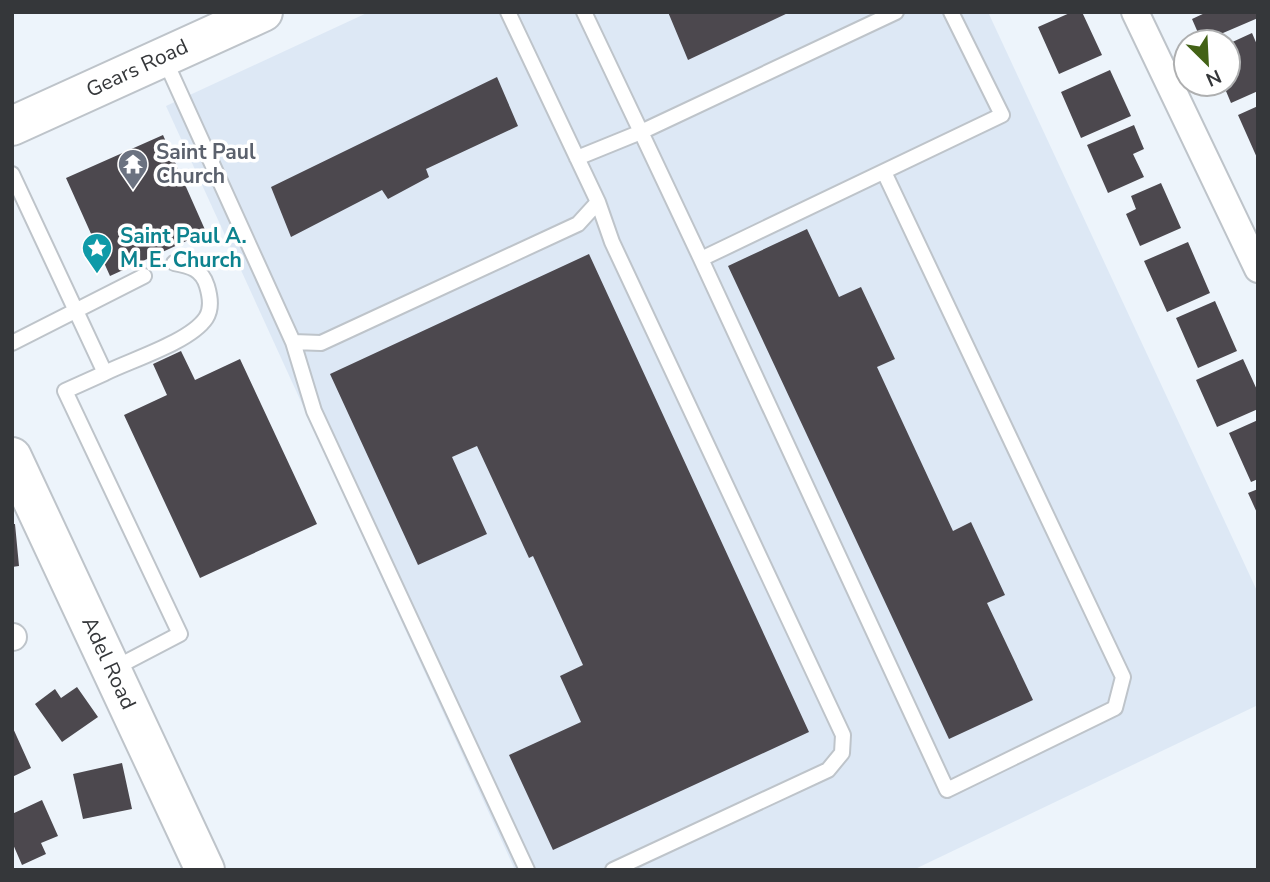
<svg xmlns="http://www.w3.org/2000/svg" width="1270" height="882" viewBox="0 0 1270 882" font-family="'Nunito Sans',sans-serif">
  <rect width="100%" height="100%" fill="#edf4fb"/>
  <!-- built -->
  <path fill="#dde8f5" d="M 369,12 L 988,12 L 1258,593 L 1258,705 L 913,870 L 515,870 L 166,106 Z"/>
  <!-- building -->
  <path fill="#4c484e" d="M 668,12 L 790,12 L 688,60 Z
    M 1072,12 L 1082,12 L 1102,55 L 1059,74 L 1038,27 Z
    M 1207,12 L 1258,12 L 1258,18 L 1202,42 L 1192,19 Z
    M 1252,33 L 1258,47 L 1258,91 L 1231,103 L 1223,84 L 1228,84 L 1228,44 Z
    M 1110,70 L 1131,116 L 1081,138 L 1061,92 Z
    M 497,77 L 518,126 L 426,169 L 429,177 L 388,199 L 382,190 L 291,237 L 271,187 Z
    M 1258,106 L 1258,160 L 1238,115 Z
    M 1134,125 L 1144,149 L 1133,154 L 1144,177 L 1108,193 L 1087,145 Z
    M 163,135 L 206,232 L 110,276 L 66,178 Z
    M 1161,183 L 1181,228 L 1140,246 L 1126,214 L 1136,209 L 1131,196 Z
    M 807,229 L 839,297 L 861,287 L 895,359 L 877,367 L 953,531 L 971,522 L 1005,595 L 987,603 L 1033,700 L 949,739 L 728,266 Z
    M 1188,242 L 1210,293 L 1167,312 L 1144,261 Z
    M 589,254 L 809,732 L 553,850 L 509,755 L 581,722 L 560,676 L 583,665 L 533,556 L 529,558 L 477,446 L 452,457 L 487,534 L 418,565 L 330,374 Z
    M 1215,301 L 1237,351 L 1198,368 L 1176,318 Z
    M 181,351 L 195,380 L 240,359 L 317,524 L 200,578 L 124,415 L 167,395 L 153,364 Z
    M 1243,359 L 1258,392 L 1258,409 L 1217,427 L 1196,380 Z
    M 1258,420 L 1258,479 L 1251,482 L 1229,433 Z
    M 1258,489 L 1258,515 L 1248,493 Z
    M 12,524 L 15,524 L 19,566 L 12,567 Z
    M 77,687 L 98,717 L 62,742 L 35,704 L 55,689 L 61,698 Z
    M 12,726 L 31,768 L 12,777 Z
    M 122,763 L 132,809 L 83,819 L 73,774 Z
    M 42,800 L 58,836 L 41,843 L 46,854 L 22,865 L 12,842 L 12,814 Z"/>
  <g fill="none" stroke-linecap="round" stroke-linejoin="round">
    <!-- lane casing -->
    <g stroke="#bec4ca" stroke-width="18">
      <path id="lane" d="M 584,12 L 641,132 L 896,12
        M 164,58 L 293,342 L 321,343 L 578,224 L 598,202 L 508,12
        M 577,158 L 641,132 L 701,259 L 1002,115 L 951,12
        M 12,174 L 105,373 L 65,391 L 180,634 L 113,669
        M 598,202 L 612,242 L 843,735 L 842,753 L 828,770 L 613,870
        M 701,259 L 947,790 L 1115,708 L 1123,677 L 884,172
        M 293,342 L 314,411 L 527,870
        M 12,343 L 144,276
        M 105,373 C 131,360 190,342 206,318 C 212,309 210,296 207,286 C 202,269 190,266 174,263"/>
    </g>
    <!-- street casing -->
    <g stroke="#bec4ca" stroke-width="30">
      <path id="street" d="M 1135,12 L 1258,269
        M 12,637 L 13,637"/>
    </g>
    <!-- secondary casing -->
    <g stroke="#bec4ca" stroke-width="42">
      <path id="secondary" d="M 12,126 L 263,12
        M 12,457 L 205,870"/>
    </g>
    <!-- lane -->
    <use href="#lane" stroke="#fff" stroke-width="14"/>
    <!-- street -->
    <use href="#street" stroke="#fff" stroke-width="26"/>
    <!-- secondary -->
    <use href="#secondary" stroke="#fff" stroke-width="38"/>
  </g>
  <!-- icons -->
  <defs>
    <g id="temple-pin" transform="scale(1.575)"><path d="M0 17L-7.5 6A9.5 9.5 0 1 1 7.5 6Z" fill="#6b7280" stroke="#fff"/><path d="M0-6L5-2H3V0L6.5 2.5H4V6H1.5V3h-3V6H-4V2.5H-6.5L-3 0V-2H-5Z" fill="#fff"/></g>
    <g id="sight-pin" transform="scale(1.575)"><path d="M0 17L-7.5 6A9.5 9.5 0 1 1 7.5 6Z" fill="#0f9aa8" stroke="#fff"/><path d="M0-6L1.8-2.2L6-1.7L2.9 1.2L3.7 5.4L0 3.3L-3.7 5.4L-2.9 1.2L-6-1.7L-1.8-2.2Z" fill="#fff"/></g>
  </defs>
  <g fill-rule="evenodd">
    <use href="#temple-pin" x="133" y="164"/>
    <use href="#sight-pin" x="97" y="248"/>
  </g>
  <g text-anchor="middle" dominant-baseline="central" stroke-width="7" stroke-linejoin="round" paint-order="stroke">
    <!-- street labels -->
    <g font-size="21" fill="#35373a" stroke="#fff">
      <text transform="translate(137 68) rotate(-25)">Gears Road</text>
      <text transform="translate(109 663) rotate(65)">Adel Road</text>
    </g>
    <!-- worship labels -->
    <g font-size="21" font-weight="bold" fill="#5b616d" stroke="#fff" text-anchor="start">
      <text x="156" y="152">Saint Paul<tspan x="156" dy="24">Church</tspan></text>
    </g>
    <!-- culture labels -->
    <g font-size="21" font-weight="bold" fill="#0d838f" stroke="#fff" text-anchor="start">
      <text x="120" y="236">Saint Paul A.<tspan x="120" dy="24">M. E. Church</tspan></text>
    </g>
  </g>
  <!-- border -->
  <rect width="1270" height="882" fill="none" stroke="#35373a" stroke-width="28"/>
  <!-- north arrow -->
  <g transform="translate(1207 63) rotate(156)"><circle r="33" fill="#ffffff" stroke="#aeafb0" stroke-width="2"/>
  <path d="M0-5L12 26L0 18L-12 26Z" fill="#436216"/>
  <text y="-10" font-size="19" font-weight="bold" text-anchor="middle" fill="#35373a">N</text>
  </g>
</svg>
